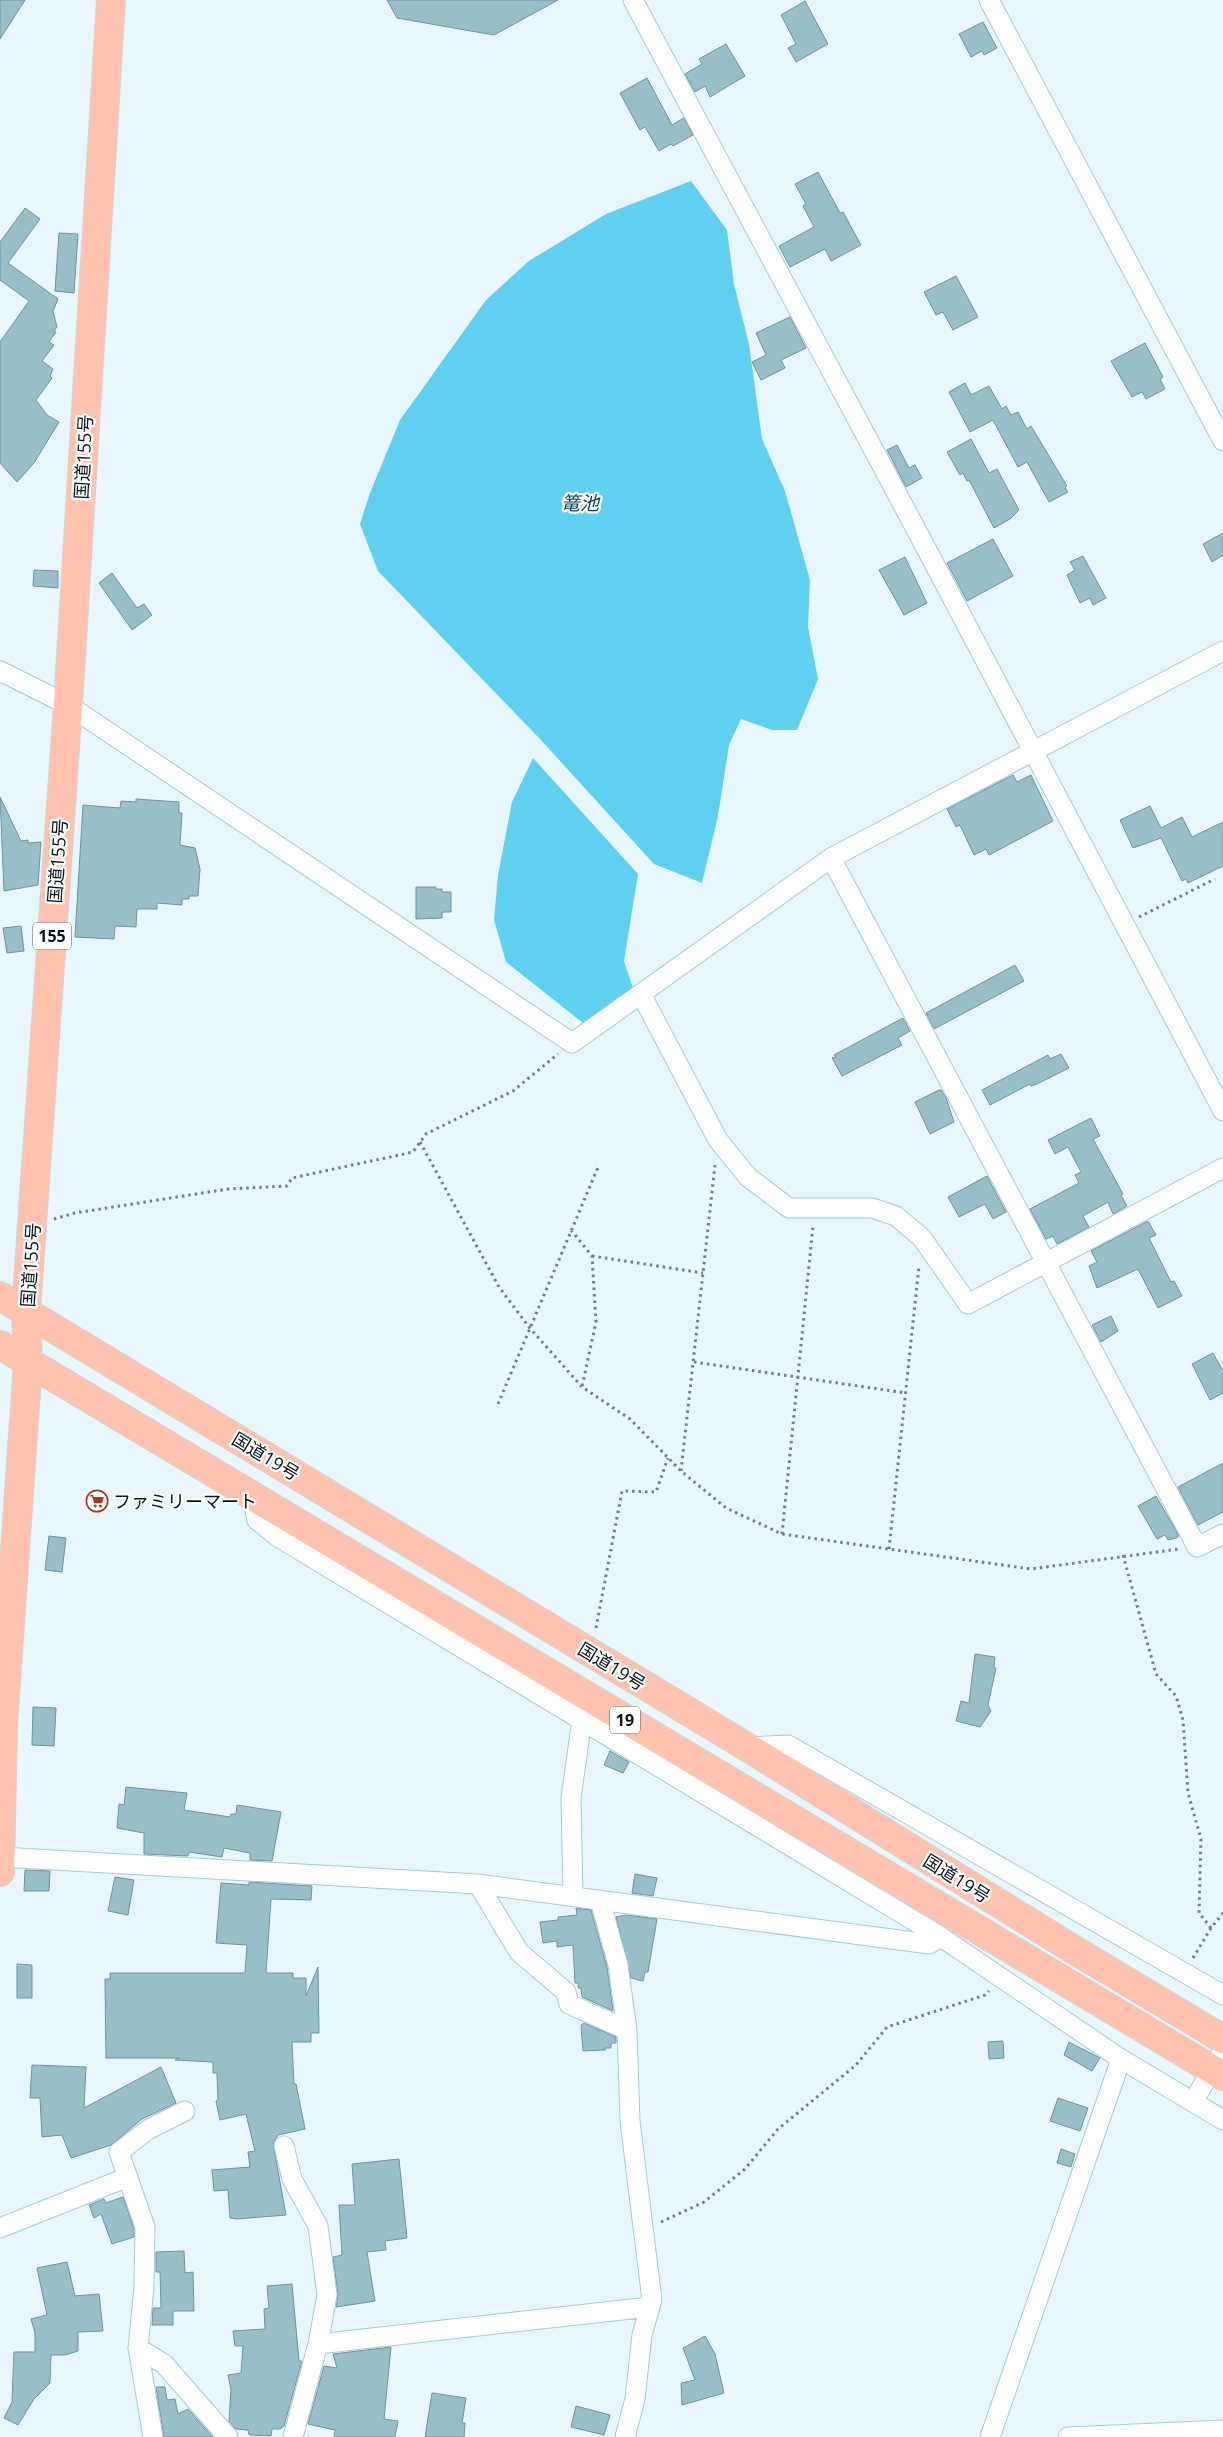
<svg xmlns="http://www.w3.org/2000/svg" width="1223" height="2437" viewBox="0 0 1223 2437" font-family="'Open Sans','Noto Sans JP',sans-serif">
  <rect width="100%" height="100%" fill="#e8f7fc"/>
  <!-- water -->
  <path fill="#60d0f0" d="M 691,181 L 727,230 L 734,284 L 749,344 L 762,439 L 785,491 L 810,580 L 808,627 L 818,679 L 797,730 L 772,730 L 741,719 L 729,745 L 718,816 L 702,883 L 654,864 L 540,739 L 378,571 L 360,524 L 370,493 L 400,420 L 486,300 L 529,261 L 606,214 Z
    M 533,758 L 638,874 L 624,961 L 634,991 L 583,1023 L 506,962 L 494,920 L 498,875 L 512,802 Z"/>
  <!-- building -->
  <path fill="#98beca" stroke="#6e929e" d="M 0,0 L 25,0 L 0,39 Z
    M 387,0 L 558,0 L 494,35 L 397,18 Z
    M 805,1 L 828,44 L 796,62 L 788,48 L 796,44 L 781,15 Z
    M 983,22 L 997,48 L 984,55 L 982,51 L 971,57 L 959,34 Z
    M 726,44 L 745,76 L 710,97 L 705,86 L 695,92 L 685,74 L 702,64 L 699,59 Z
    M 647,78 L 672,125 L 684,118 L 693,135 L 673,146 L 671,144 L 659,151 L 645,127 L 640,130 L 620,93 Z
    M 818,172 L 840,213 L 843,212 L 861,245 L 831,261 L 825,249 L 790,267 L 779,246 L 814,227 L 803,206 L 806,204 L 795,184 Z
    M 25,208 L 40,219 L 8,263 L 58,299 L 53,311 L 57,327 L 54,331 L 56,332 L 49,342 L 54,345 L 42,361 L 53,369 L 50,376 L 52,378 L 36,400 L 47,415 L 59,422 L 34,463 L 17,482 L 0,463 L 0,342 L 29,301 L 0,280 L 0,242 Z
    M 59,233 L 78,234 L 74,293 L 55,291 Z
    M 956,276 L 978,317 L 953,330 L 943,312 L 936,315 L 924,292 Z
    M 790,317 L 806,348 L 781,360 L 785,368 L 761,380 L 752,362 L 766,355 L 756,333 Z
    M 1145,343 L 1163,377 L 1160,379 L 1165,389 L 1146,399 L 1142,392 L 1132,397 L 1111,361 Z
    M 965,383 L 971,395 L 989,386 L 1002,409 L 1006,406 L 1011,415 L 1018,412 L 1027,429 L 1031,426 L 1067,486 L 1065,488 L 1068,492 L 1049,502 L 1027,462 L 1018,467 L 993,420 L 970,432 L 949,392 Z
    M 971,439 L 989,473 L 997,469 L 1019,510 L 1010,519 L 994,528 L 969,480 L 967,481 L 963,473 L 960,475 L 947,452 Z
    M 897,445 L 909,468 L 915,465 L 922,478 L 906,487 L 887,450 Z
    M 1223,533 L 1223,555 L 1212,562 L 1203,544 Z
    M 993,539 L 1013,576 L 967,601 L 947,563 Z
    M 1083,556 L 1106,598 L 1093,605 L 1090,598 L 1080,603 L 1067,575 L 1075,570 L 1070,562 Z
    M 905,557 L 927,603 L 904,615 L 879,570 Z
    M 34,570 L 58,571 L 58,588 L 33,586 Z
    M 112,573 L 137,608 L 144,604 L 152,615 L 132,630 L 99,583 Z
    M 1013,775 L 1017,782 L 1031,775 L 1053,821 L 989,855 L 986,849 L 974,855 L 960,825 L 956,827 L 947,809 Z
    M 0,797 L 21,841 L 28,840 L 28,843 L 41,842 L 38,885 L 4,891 Z
    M 136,799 L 179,802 L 179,813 L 182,813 L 180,845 L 195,848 L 200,869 L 198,896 L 189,896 L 189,899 L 182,899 L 182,905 L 157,903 L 157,909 L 137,909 L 136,927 L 115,926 L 114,939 L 75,937 L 83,805 L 120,808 L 121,801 L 136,802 Z
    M 1150,806 L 1161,828 L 1182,817 L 1192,837 L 1223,822 L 1223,866 L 1188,883 L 1186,879 L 1182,881 L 1161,838 L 1133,848 L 1120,820 Z
    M 416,887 L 436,887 L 435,889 L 442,889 L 442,892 L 451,892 L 451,912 L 442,912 L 442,918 L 416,919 Z
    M 21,926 L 24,951 L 7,953 L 3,928 Z
    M 1015,965 L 1024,981 L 934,1029 L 926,1013 Z
    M 903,1018 L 910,1031 L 898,1038 L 902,1045 L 842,1076 L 832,1058 L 836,1057 L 834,1055 Z
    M 1061,1054 L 1069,1068 L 1037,1084 L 1031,1086 L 1030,1084 L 990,1105 L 982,1090 L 1048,1055 L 1050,1059 Z
    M 939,1090 L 941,1090 L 946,1098 L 954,1122 L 930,1134 L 915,1102 Z
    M 1091,1118 L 1100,1136 L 1093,1139 L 1123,1194 L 1121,1195 L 1127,1206 L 1113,1214 L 1108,1202 L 1083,1216 L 1089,1227 L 1057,1244 L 1053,1236 L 1046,1239 L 1030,1209 L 1079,1183 L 1075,1175 L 1081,1172 L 1068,1147 L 1055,1154 L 1048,1140 Z
    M 987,1176 L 1006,1212 L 993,1219 L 985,1204 L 959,1217 L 948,1197 Z
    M 1148,1221 L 1156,1235 L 1149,1238 L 1171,1282 L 1174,1281 L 1182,1296 L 1158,1308 L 1138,1269 L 1097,1288 L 1089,1266 L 1097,1262 L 1091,1251 Z
    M 1111,1316 L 1118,1331 L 1101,1342 L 1092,1325 Z
    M 1213,1353 L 1223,1371 L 1223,1393 L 1210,1400 L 1192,1364 Z
    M 1223,1463 L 1223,1512 L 1198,1525 L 1178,1487 Z
    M 1156,1496 L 1179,1536 L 1176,1538 L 1168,1540 L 1165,1535 L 1157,1539 L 1138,1506 Z
    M 49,1536 L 66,1538 L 62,1572 L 45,1570 Z
    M 975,1654 L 995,1657 L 994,1668 L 996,1668 L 988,1705 L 991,1711 L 980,1727 L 956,1721 L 961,1701 L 969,1703 Z
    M 33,1707 L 56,1708 L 54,1746 L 32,1745 Z
    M 610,1751 L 629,1762 L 623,1773 L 604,1765 Z
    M 126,1787 L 187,1793 L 184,1810 L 230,1817 L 231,1814 L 236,1814 L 237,1805 L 281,1812 L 272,1861 L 250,1860 L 250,1853 L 224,1848 L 222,1857 L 189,1852 L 188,1856 L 144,1854 L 144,1833 L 117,1828 L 119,1804 L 124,1805 Z
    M 25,1870 L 50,1871 L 49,1891 L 24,1891 Z
    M 635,1874 L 657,1878 L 653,1896 L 632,1893 Z
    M 115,1877 L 134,1880 L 128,1915 L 108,1911 Z
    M 249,1882 L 312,1886 L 311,1900 L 271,1899 L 266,1973 L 293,1973 L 293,1978 L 306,1978 L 306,1996 L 318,1967 L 319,2033 L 311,2033 L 311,2042 L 292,2042 L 294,2084 L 296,2084 L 305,2129 L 278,2135 L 273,2143 L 286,2215 L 237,2219 L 230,2218 L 228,2190 L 214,2191 L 212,2170 L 250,2167 L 248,2152 L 255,2151 L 246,2114 L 220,2120 L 216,2101 L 218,2100 L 217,2073 L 213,2073 L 213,2062 L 175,2060 L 179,2058 L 106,2058 L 105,1979 L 110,1979 L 110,1973 L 245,1973 L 247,1945 L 216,1943 L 221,1883 L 249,1885 Z
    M 576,1908 L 591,1910 L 607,1967 L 613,2011 L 582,1997 L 581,1988 L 578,1988 L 578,1983 L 575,1983 L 573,1945 L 557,1947 L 557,1941 L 543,1943 L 540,1922 L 558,1920 L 558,1917 L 577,1915 Z
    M 626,1915 L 657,1919 L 648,1972 L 645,1972 L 643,1981 L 631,1978 L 616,1917 Z
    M 17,1964 L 32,1965 L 32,1998 L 17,1998 Z
    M 584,2023 L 616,2037 L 616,2043 L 611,2043 L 611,2048 L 605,2048 L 605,2050 L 583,2051 L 581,2025 Z
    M 1003,2041 L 1004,2058 L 989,2059 L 988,2042 Z
    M 1069,2042 L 1100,2058 L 1092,2071 L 1064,2055 Z
    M 32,2065 L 86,2067 L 84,2108 L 161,2067 L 176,2103 L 142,2119 L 111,2145 L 71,2158 L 62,2135 L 42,2137 L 40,2098 L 30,2098 Z
    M 1058,2098 L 1088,2108 L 1080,2131 L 1050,2121 Z
    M 1061,2149 L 1075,2154 L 1071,2167 L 1057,2163 Z
    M 399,2159 L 407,2238 L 385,2241 L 386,2250 L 367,2252 L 375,2301 L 336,2307 L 338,2294 L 333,2257 L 342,2255 L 339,2205 L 355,2205 L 352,2164 Z
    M 123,2197 L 134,2229 L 134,2237 L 112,2244 L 101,2214 L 94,2218 L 89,2205 L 104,2199 L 106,2203 Z
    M 184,2251 L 185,2273 L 193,2272 L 194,2311 L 173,2311 L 173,2325 L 152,2325 L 153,2308 L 161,2308 L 160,2272 L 156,2272 L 156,2252 Z
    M 67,2262 L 75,2296 L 99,2294 L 103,2331 L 78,2332 L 78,2351 L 65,2355 L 51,2355 L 50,2383 L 34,2399 L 18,2425 L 4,2418 L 12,2402 L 14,2352 L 35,2352 L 35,2333 L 31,2319 L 47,2315 L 37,2268 Z
    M 292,2284 L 299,2361 L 302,2361 L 284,2426 L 280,2429 L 272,2429 L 271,2436 L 249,2435 L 248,2430 L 236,2429 L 229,2421 L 231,2390 L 228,2375 L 241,2373 L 243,2346 L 235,2346 L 233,2331 L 265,2329 L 264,2309 L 269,2308 L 267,2286 Z
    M 705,2336 L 715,2354 L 724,2393 L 682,2405 L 681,2383 L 695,2380 L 683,2348 Z
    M 391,2347 L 384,2419 L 398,2421 L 395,2437 L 334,2437 L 335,2430 L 308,2424 L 324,2366 L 337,2368 L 333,2354 Z
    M 156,2387 L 165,2387 L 167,2400 L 175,2399 L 178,2414 L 188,2409 L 213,2437 L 164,2437 Z
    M 432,2393 L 466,2398 L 462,2423 L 465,2423 L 464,2437 L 425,2437 Z
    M 576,2406 L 610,2415 L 604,2435 L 571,2427 Z"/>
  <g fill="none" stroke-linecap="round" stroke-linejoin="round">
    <!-- minor casing -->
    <g stroke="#a5cad7" stroke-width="21">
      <path id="minor" d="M 633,0 L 918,533 L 1223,1111
        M 989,0 L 1223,441
        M 0,671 L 68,705 L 572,1043 L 831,858 L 1223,651
        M 831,858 L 1197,1547 L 1223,1534
        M 641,994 L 718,1140 L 748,1177 L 789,1208 L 872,1208 L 896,1216 L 922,1238 L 968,1304 L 1223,1168
        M 252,1497 L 257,1520 L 278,1537 L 941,1937 L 1121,2059 L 1223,2120
        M 748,1747 L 788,1745 L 1223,1995
        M 0,1857 L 478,1884 L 929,1944 L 941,1937
        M 478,1884 L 519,1952 L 566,1992 L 569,2004 L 627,2030
        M 573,1896 L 571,1798 L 582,1720
        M 600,1900 L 618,1965 L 627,2030 L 630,2121 L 652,2300 L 642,2335 L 635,2399 L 625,2437
        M 1193,2102 L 1223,2051
        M 284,2146 L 292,2179 L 318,2226 L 327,2295 L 318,2344 L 293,2437
        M 0,2228 L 128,2177
        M 318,2344 L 649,2307
        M 138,2348 L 164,2364 L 228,2437
        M 153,2437 L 138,2348 L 144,2287 L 145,2227 L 119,2152 L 149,2129 L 185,2111
        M 990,2437 L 1121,2059
        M 1068,2437 L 1223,2430"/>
    </g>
    <!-- highway casing -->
    <g stroke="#d2d4d5" stroke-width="30">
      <path id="highway" d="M 0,1296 L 747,1747 L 1071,1948 L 1223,2039
        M 0,1345 L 1223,2076
        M 0,1872 L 3,1725 L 28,1362 L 26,1311 L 68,705 L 111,0"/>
    </g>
    <!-- path -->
    <path stroke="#728085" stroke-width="3" stroke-dasharray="2.5 4" stroke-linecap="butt" d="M 1139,917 L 1215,879
      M 420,1142 L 499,1287 L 529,1327 L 582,1387 L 630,1419 L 681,1471 L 726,1508 L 782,1534 L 1031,1569 L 1179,1549
      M 54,1219 L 75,1213 L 228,1189 L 287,1186 L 292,1178 L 413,1152 L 426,1134 L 513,1091 L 558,1054
      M 571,1230 L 592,1256 L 596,1322 L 582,1387
      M 592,1256 L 703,1273
      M 694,1362 L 906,1393
      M 498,1404 L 599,1165
      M 681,1471 L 715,1165
      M 782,1534 L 813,1226
      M 889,1549 L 919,1266
      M 1123,1555 L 1156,1674 L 1176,1696 L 1183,1720 L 1188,1793 L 1201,1839 L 1199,1913 L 1211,1928
      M 596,1628 L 622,1491 L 656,1492 L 668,1458
      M 1193,1958 L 1211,1928 L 1223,1913
      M 661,2222 L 704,2202 L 745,2169 L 778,2129 L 856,2065 L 887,2027 L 985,1995 L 989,1991"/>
    <!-- minor -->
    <use href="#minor" stroke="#fff" stroke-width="19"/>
    <!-- highway -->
    <use href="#highway" stroke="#fec2ae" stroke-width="28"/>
  </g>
  <!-- icons -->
  <defs>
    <g id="supermarket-ring" transform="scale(1.125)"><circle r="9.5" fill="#fff" stroke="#a43e18" stroke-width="1.5"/><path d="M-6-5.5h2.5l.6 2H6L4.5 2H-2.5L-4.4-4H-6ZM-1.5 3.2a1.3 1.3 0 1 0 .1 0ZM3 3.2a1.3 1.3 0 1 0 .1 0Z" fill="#a43e18"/></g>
  </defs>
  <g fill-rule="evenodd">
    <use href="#supermarket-ring" x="97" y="1501"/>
  </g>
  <g text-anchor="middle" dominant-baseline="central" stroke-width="4.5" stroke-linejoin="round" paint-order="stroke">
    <!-- shield labels -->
    <g fill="#fff" stroke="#50595d" stroke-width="1">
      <rect x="33" y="922.5" width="38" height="27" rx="4"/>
      <rect x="610" y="1706.5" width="30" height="27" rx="4"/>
    </g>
    <g font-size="16" font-weight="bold" fill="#051217">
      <text x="52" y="936">155</text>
      <text x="625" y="1720">19</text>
    </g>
    <!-- street labels -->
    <g font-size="18" fill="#051217" stroke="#fff">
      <text transform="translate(83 457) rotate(-87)">国道155号</text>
      <text transform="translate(57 861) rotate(-86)">国道155号</text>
      <text transform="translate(30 1265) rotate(-86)">国道155号</text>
      <text transform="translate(266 1456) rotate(31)">国道19号</text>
      <text transform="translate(612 1666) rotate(31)">国道19号</text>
      <text transform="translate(957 1878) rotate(32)">国道19号</text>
    </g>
    <!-- poi labels -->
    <g font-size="18" fill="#051217" stroke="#fff" text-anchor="start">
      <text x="113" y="1501">ファミリーマート</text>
    </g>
    <!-- water labels -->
    <g font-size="19" font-style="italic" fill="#0e414f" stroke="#fff">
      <text x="580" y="503">篭池</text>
    </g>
  </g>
</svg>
